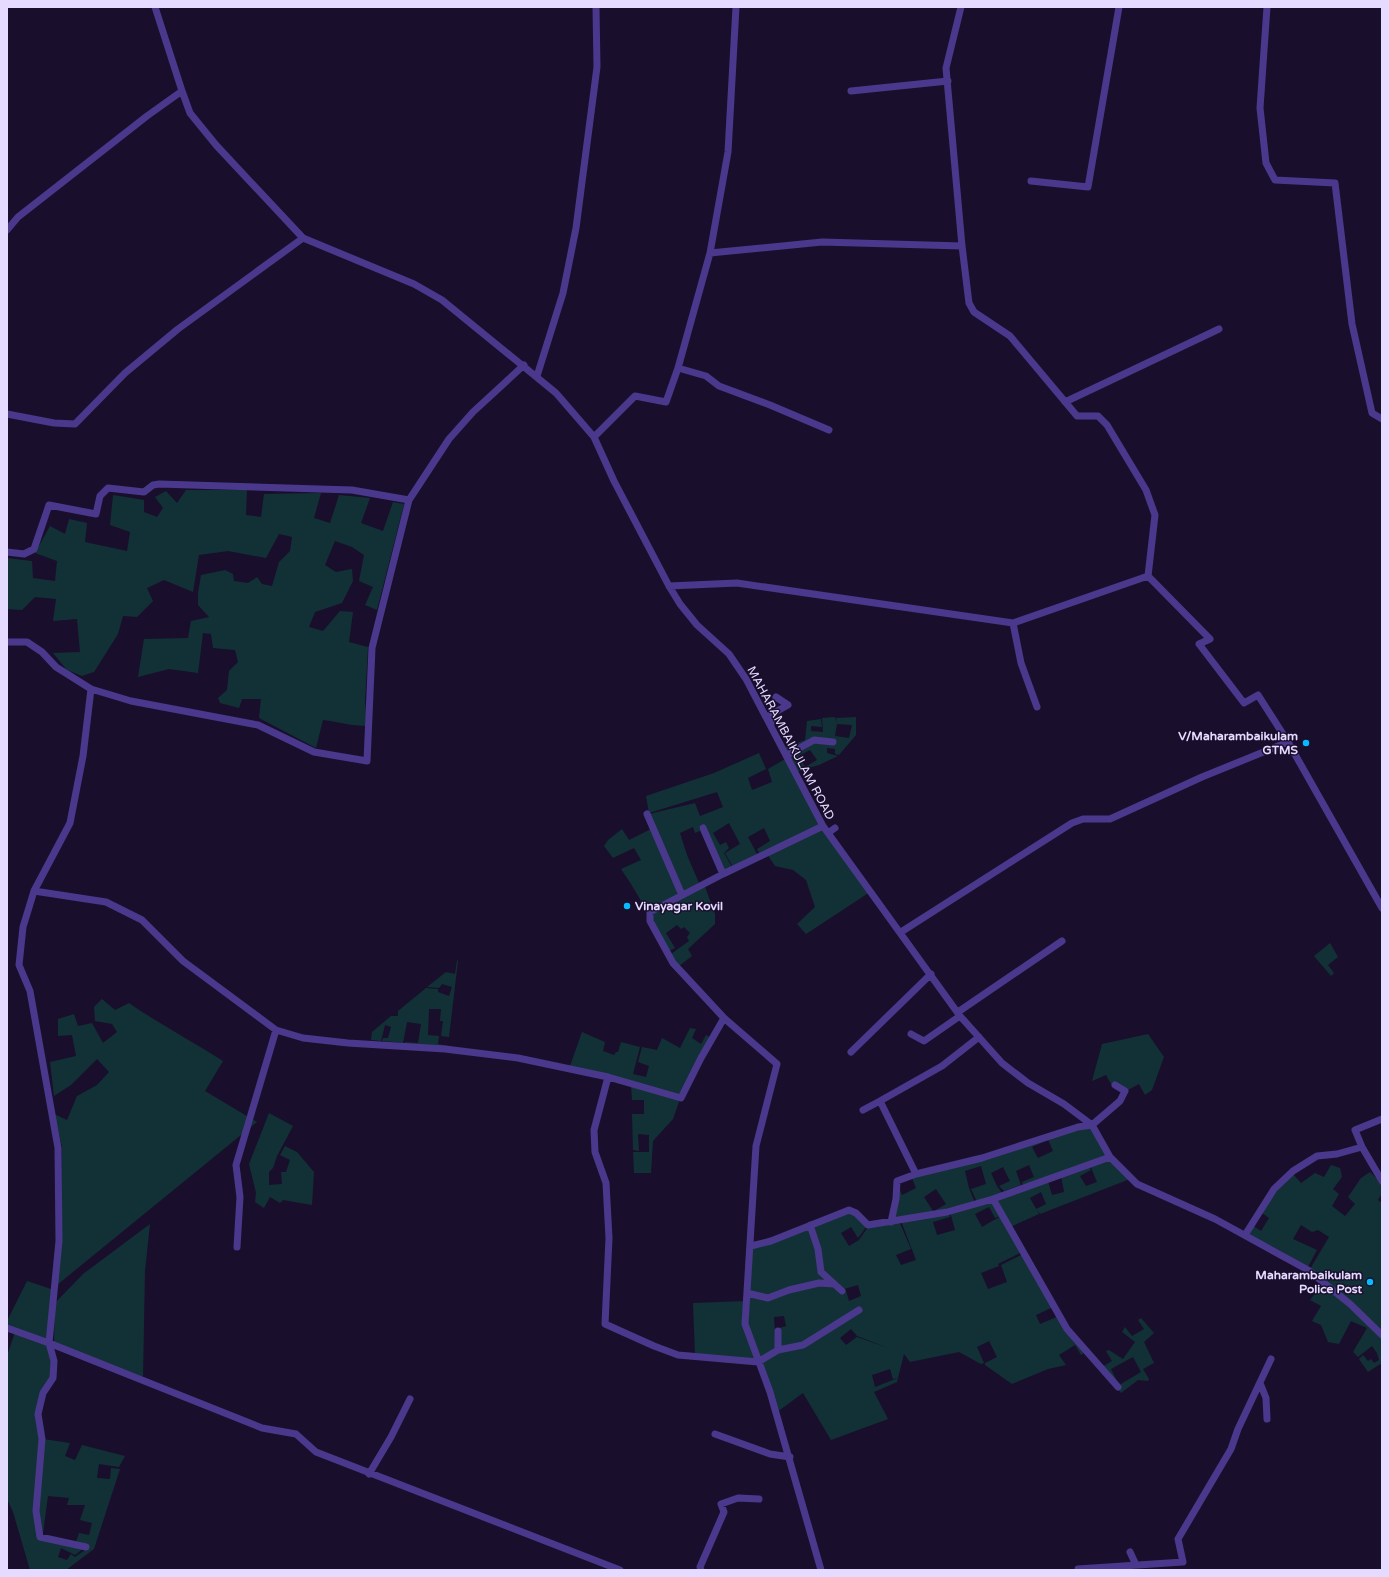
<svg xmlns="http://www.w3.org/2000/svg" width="1389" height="1577" viewBox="0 0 1389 1577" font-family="'Varela Round',sans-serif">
  <rect width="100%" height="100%" fill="#190f2c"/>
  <!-- grass -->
  <path fill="#123136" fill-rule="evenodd" d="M 186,490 L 247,490 L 246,515 L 261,517 L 264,494 L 321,493 L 314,518 L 330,523 L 339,495 L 370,498 L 361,523 L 383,531 L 393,502 L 404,504 L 377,610 L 365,605 L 373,587 L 359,581 L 364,555 L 352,547 L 335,541 L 325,565 L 336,572 L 352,569 L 353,581 L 342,603 L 315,612 L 309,627 L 323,631 L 340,611 L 353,612 L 349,642 L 368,647 L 365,701 L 367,726 C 352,726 338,722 323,720 L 316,748 L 259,718 L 261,699 L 242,699 L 239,708 L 220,703 L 218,698 L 227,690 L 229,671 L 238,662 L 235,650 L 213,648 L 211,634 L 203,633 L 198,673 L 169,669 L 138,677 L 144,639 L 188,638 L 191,621 L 209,617 L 198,605 L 198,593 L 201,575 L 225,570 L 233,574 L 234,581 L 248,583 L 257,577 L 262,584 L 272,586 L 279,562 L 290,551 L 292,537 L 279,534 L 266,558 L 228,551 L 199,555 L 193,592 L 164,580 L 147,588 L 153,601 L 137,617 L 123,616 L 118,634 L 94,672 L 82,676 L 67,670 L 53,653 L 80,652 L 77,619 L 53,621 L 56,599 L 35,597 L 22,610 L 7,609 L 7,558 L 32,561 L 33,578 L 55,581 L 57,561 L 35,553 L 50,526 L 65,534 L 69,519 L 87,523 L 85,542 L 127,551 L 130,532 L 110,525 L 113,495 L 144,500 L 144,512 L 157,517 L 163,508 L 155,497 L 166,491 L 177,503 Z
    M 835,717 L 837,724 L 835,736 L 849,738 L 852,725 L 837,724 L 836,718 L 856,717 L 856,735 L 839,755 L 835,754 L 835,749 L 827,748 L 827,753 L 838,756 L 819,765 L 808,768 L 807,766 L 817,760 L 810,750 L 799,756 L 806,769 L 797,772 L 789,756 L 814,739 L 787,754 L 784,748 L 805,740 L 807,721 L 821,719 L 822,727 L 811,726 L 811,731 L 823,732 L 822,718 Z
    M 759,753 L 766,769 L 748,778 L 752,790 L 772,782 L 768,769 L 787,758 L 821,825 L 759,853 L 757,849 L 770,841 L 764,828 L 748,837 L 757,854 L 733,867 L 725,853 L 740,844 L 729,823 L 713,833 L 720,845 L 726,842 L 729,848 L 724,853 L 732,867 L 724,871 L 703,825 L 699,827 L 700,831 L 695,833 L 693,827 L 680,833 L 687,855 L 699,883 L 682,892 L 649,814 L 695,803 L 700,816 L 723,807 L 717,792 L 649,813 L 646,796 L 714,773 Z
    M 822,827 L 870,892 L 806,934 L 797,924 L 815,907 L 806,880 L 793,870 L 775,866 L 767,854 Z
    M 622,829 L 629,840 L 651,829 L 679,894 L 647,911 L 631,884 L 621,869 L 641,860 L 634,848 L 613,858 L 604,846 L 608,840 Z
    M 704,884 L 715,914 L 715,924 L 688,949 L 692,956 L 679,966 L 671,954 L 689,941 L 687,937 L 690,933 L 684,927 L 681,929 L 677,925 L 666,933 L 675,948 L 669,951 L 651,920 L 651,913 Z
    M 1330,943 L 1338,957 L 1328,965 L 1334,973 L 1331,976 L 1314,956 Z
    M 457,960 L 458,961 L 449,1037 L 441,1036 L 443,1021 L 440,1021 L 441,1009 L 429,1009 L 428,1035 L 439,1036 L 438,1044 L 449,1046 L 448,1048 L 405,1044 L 405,1042 L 418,1043 L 421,1024 L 407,1022 L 403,1043 L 382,1041 L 383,1038 L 388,1038 L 391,1027 L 385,1025 L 381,1041 L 371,1040 L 372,1032 L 391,1016 L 398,1016 L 398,1011 L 426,988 L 438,989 L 438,992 L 449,996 L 452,987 L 442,984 L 439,988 L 427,987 L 446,972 L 455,974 Z
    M 102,999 L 115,1010 L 129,1003 C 159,1024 192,1041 223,1061 L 205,1091 L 257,1122 L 57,1285 L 62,1239 L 62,1147 L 54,1114 L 67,1120 L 77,1096 L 97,1085 L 109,1072 L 97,1059 L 71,1085 L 54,1096 L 50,1062 L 76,1056 L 72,1035 L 58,1036 L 58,1019 L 74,1014 L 78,1026 L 92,1023 L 103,1043 L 117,1032 L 112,1024 L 95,1021 L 94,1007 Z
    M 690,1028 L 696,1029 L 692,1038 L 701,1044 L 706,1035 L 710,1037 L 681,1095 L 570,1066 L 582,1032 L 605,1042 L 603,1051 L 614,1055 L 616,1052 L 618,1052 L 621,1042 L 640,1047 L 633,1074 L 646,1077 L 649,1066 L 638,1062 L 642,1047 L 657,1050 L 662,1038 L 680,1048 Z
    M 1148,1034 L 1164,1057 L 1152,1090 L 1145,1095 L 1139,1084 L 1128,1090 L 1115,1084 L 1111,1084 L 1106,1075 L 1092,1081 L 1102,1044 Z
    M 631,1085 L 680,1099 L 673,1119 L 653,1141 L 651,1173 L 634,1173 L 633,1152 L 649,1152 L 649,1135 L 638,1134 L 639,1151 L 633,1150 L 632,1114 L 644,1114 L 644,1100 L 632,1100 Z
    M 269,1113 L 293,1126 L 277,1156 L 273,1168 L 269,1172 L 269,1185 L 282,1184 L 281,1172 L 286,1172 L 290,1160 L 280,1155 L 285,1146 L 297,1152 L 314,1172 L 312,1205 L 283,1200 L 280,1203 L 270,1197 L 264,1208 L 255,1202 L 256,1193 L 249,1164 Z
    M 1092,1126 L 1108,1156 L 1023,1185 L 1022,1182 L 1034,1177 L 1029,1165 L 1016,1171 L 1021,1185 L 1004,1191 L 999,1186 L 1010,1181 L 1003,1167 L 991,1173 L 997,1186 L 1002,1193 L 977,1202 L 971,1189 L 986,1184 L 981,1166 L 965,1171 L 969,1188 L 975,1203 L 934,1211 L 946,1204 L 936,1189 L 924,1197 L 933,1211 L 892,1221 L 899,1188 L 902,1195 L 916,1188 L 912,1178 L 1048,1140 L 1032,1147 L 1038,1158 L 1053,1151 L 1047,1137 Z
    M 1110,1158 L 1130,1179 L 1040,1214 L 1036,1209 L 1046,1204 L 1041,1192 L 1030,1198 L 1039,1214 L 1010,1227 L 994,1199 L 1048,1181 L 1052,1195 L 1064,1192 L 1061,1176 L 1089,1166 L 1091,1170 L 1080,1176 L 1086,1186 L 1097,1182 L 1090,1165 Z
    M 1331,1165 L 1340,1168 L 1342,1177 L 1333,1189 L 1339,1194 L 1332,1206 L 1345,1216 L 1355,1204 L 1348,1197 L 1361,1178 L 1370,1172 L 1382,1184 L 1382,1193 L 1378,1200 L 1382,1203 L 1382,1333 L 1310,1269 L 1329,1237 L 1318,1230 L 1312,1232 L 1301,1225 L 1293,1239 L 1317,1250 L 1308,1267 L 1273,1247 L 1247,1234 L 1252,1225 L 1261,1231 L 1269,1218 L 1262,1213 L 1275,1191 L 1293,1174 L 1301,1183 L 1315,1173 L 1324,1177 Z
    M 993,1201 L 1001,1216 L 995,1218 L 989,1207 L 975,1214 L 982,1227 L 1001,1216 L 1022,1252 L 998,1264 L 999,1266 L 981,1273 L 988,1289 L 1007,1282 L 1001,1265 L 1023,1254 L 1053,1307 L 1036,1315 L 1040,1324 L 1059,1316 L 1067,1330 L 1085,1352 L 1081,1355 L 1075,1345 L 1059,1355 L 1066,1365 L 1048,1369 L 1012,1384 L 985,1365 L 985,1363 L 997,1357 L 989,1341 L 977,1347 L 984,1363 L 981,1364 L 959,1352 L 910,1362 L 904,1354 L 898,1378 L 893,1379 L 890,1369 L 872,1375 L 875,1387 L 898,1378 L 897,1382 L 874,1392 L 888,1419 L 831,1440 L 803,1393 L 777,1412 L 760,1363 L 778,1351 L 804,1346 L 860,1310 L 859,1308 L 802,1344 L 779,1349 L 778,1331 L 776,1329 L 786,1326 L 784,1316 L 774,1317 L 776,1350 L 759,1361 L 749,1335 L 746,1324 L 748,1295 L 769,1300 L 790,1291 L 819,1285 L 827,1285 L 827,1283 L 819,1282 L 789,1289 L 768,1297 L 749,1292 L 752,1247 L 771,1242 L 809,1227 L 817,1249 L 820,1273 L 842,1292 L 846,1291 L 849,1301 L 861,1296 L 858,1285 L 844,1289 L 822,1272 L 820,1249 L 811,1226 L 848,1212 L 856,1214 L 867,1226 L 858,1238 L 851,1227 L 841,1233 L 849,1246 L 859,1240 L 868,1227 L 899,1221 L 911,1249 L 896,1255 L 901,1265 L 916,1260 L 901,1221 L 949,1213 L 950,1217 L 933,1222 L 937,1235 L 955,1230 L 950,1212 ZM 851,1329 L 857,1336 L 891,1349 L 857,1337 L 846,1345 L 840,1338 Z
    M 150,1224 L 145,1271 L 143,1377 L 54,1343 L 55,1303 L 83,1274 Z
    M 27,1281 L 54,1290 L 51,1341 L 7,1325 L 7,1321 Z
    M 1322,1284 L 1382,1337 L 1382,1363 L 1368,1372 L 1359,1359 L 1363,1355 L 1368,1361 L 1371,1359 L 1374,1363 L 1379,1360 L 1377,1353 L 1372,1346 L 1358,1357 L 1353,1352 L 1367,1328 L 1351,1321 L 1339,1344 L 1328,1342 L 1321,1325 L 1312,1321 L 1321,1306 L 1310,1300 Z
    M 746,1301 L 744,1324 L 757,1361 L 695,1355 L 693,1303 Z
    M 1141,1318 L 1154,1333 L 1144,1342 L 1154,1363 L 1143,1369 L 1149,1379 L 1148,1381 L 1138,1380 L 1121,1393 L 1118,1389 L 1121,1384 L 1141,1372 L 1133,1357 L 1111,1369 L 1118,1383 L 1102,1367 L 1112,1361 L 1106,1351 L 1109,1350 L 1123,1359 L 1135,1342 L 1122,1332 L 1125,1327 L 1132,1336 L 1144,1329 L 1138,1320 Z
    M 15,1332 L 51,1345 L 52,1377 L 41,1392 L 37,1415 L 40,1440 L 35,1512 L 38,1539 L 69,1543 L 84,1548 L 75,1555 L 61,1548 L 58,1557 L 67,1560 L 71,1554 L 75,1557 L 88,1548 L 87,1546 L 76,1542 L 79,1533 L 89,1535 L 92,1523 L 80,1520 L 85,1505 L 67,1505 L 69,1498 L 48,1496 L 43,1533 L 41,1533 L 38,1511 L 43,1439 L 70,1443 L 65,1456 L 75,1460 L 82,1445 L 125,1456 L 119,1467 L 99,1464 L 97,1478 L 110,1479 L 111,1468 L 120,1469 L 94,1549 L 66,1570 L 30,1570 L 13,1512 L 7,1499 L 7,1356 Z"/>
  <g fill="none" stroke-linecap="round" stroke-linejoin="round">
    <!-- street -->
    <path stroke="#4a388d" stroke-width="7" d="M 155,7 L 182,91 L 190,113 L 216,145 L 303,238 L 414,284 L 442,300 L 556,393 L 594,437 L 614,481 L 669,586 L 680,604 L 697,625 L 729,654 L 746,679 L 823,826 L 960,1016 L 1002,1063 L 1028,1083 L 1064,1104 L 1092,1125 L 1110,1157 L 1137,1184 L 1215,1219 L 1308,1270 L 1350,1304 L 1382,1335
      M 1267,7 L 1260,108 L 1266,163 L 1275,180 L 1335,183 L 1352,324 L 1372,413 L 1382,419
      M 851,91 L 948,81
      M 1031,181 L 1088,187 L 1119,7
      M 7,230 L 18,217 L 147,116 L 182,91
      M 710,253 L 822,242 L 962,246
      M 678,368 L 706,376 L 719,386 L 770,405 L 829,430
      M 537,376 L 563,293 L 576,228 L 597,67 L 596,7
      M 1065,402 L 1219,329
      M 7,414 L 54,423 L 75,424 L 125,373 L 178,329 L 303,238
      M 594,437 L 635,396 L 666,402 L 678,368 L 710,253 L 728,152 L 736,7
      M 7,552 L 24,554 L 34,549 L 49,505 L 96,514 L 100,496 L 108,488 L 144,492 L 153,485 L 159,484 L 352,490 L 409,500
      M 1148,576 L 1210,639 L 1199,644 L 1244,703 L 1258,695 L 1288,742 L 1382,908
      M 669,586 L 737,583 L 1013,623 L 1148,576 L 1155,515 L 1146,490 L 1107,425 L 1098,416 L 1077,416 L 1010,336 L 974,312 L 969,303 L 962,246 L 946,68 L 961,7
      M 1013,623 L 1021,663 L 1037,707
      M 7,642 L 27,642 L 42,652 L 56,667 L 91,689 L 131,701 L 258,725 L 314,752 L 367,761 L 372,648 L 409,500 L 449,439 L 473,412 L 524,365
      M 771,724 L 770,715 L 788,705 L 776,697
      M 787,755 L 814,740 L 833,742
      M 647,814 L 682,895
      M 703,828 L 723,874
      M 828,833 L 835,828
      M 34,891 L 106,902 L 142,920 L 183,961 L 276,1030 L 303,1038 L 348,1043 L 445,1049 L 518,1058 L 608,1077 L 681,1098 L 701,1058 L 724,1018
      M 901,932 L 1072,823 L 1083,819 L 1110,819 L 1202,777 L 1288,742
      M 958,1012 L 1062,941
      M 911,1034 L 924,1041 L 960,1016
      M 851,1052 L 931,974
      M 608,1077 L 594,1130 L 595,1152 L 606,1183 L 609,1238 L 605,1324 L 654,1346 L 678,1355 L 758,1362 L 778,1350 L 778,1331
      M 880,1101 L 942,1066 L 979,1037
      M 863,1110 L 880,1101 L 916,1174 L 897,1181 L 896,1199 L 891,1222
      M 1382,1119 L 1355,1130 L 1362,1147 L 1382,1181
      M 916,1174 L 982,1158 L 1078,1127 L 1092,1125 L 1120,1101 L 1125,1091 L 1115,1085
      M 993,1199 L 1067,1329 L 1118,1387
      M 810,1225 L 818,1249 L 821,1272 L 842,1291
      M 1245,1235 L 1274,1189 L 1293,1171 L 1317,1156 L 1337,1154 L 1362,1147
      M 751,1246 L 771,1241 L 849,1210 L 856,1213 L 868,1225 L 947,1212 L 993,1199 L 1110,1157
      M 237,1247 L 240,1197 L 236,1165 L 276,1030
      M 747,1293 L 768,1298 L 789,1290 L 819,1283 L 834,1284
      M 7,1328 L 49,1343 L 262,1428 L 296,1434 L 316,1452 L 620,1570
      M 778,1350 L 803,1345 L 859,1310
      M 1260,1383 L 1266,1398 L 1267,1419
      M 715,1434 L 770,1454 L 790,1457
      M 369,1474 L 391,1437 L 410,1399
      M 86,1547 L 40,1537 L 36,1511 L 42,1439 L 38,1414 L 43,1393 L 53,1378 L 54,1361 L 49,1343 L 59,1241 L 58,1148 L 30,991 L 19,965 L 23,927 L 34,891 L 70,823 L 83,756 L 91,689
      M 1130,1552 L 1136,1565
      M 701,1570 L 700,1567 L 724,1512 L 721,1504 L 738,1498 L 759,1499
      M 821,1570 L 770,1392 L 745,1324 L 756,1146 L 777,1064 L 724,1018 L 673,963 L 650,921 L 650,912 L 723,874 L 823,826
      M 1078,1570 L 1078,1569 L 1183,1562 L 1178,1539 L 1231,1449 L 1238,1429 L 1271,1359"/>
  </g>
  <!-- markers -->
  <g fill="#06bbff" stroke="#190f2c" stroke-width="1.5">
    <circle cx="1306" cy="743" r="4"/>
    <circle cx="627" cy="906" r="4"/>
    <circle cx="1370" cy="1282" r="4"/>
  </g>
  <g text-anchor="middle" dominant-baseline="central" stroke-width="3" stroke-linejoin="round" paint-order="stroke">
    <!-- poi labels -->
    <g font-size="12" font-weight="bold" fill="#e5daff" stroke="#190f2c" text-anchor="end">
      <text x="1298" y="736">V/Maharambaikulam<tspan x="1298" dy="14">GTMS</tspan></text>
      <text x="635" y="906" text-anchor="start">Vinayagar Kovil</text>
      <text x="1362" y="1275">Maharambaikulam<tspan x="1362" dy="14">Police Post</tspan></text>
    </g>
    <!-- street labels -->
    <g font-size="12" fill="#e5daff" stroke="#190f2c">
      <text transform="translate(791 743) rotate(62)">MAHARAMBAIKULAM ROAD</text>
    </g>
  </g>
  <!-- border -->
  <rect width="1389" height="1577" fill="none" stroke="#e5daff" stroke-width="16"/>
</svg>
